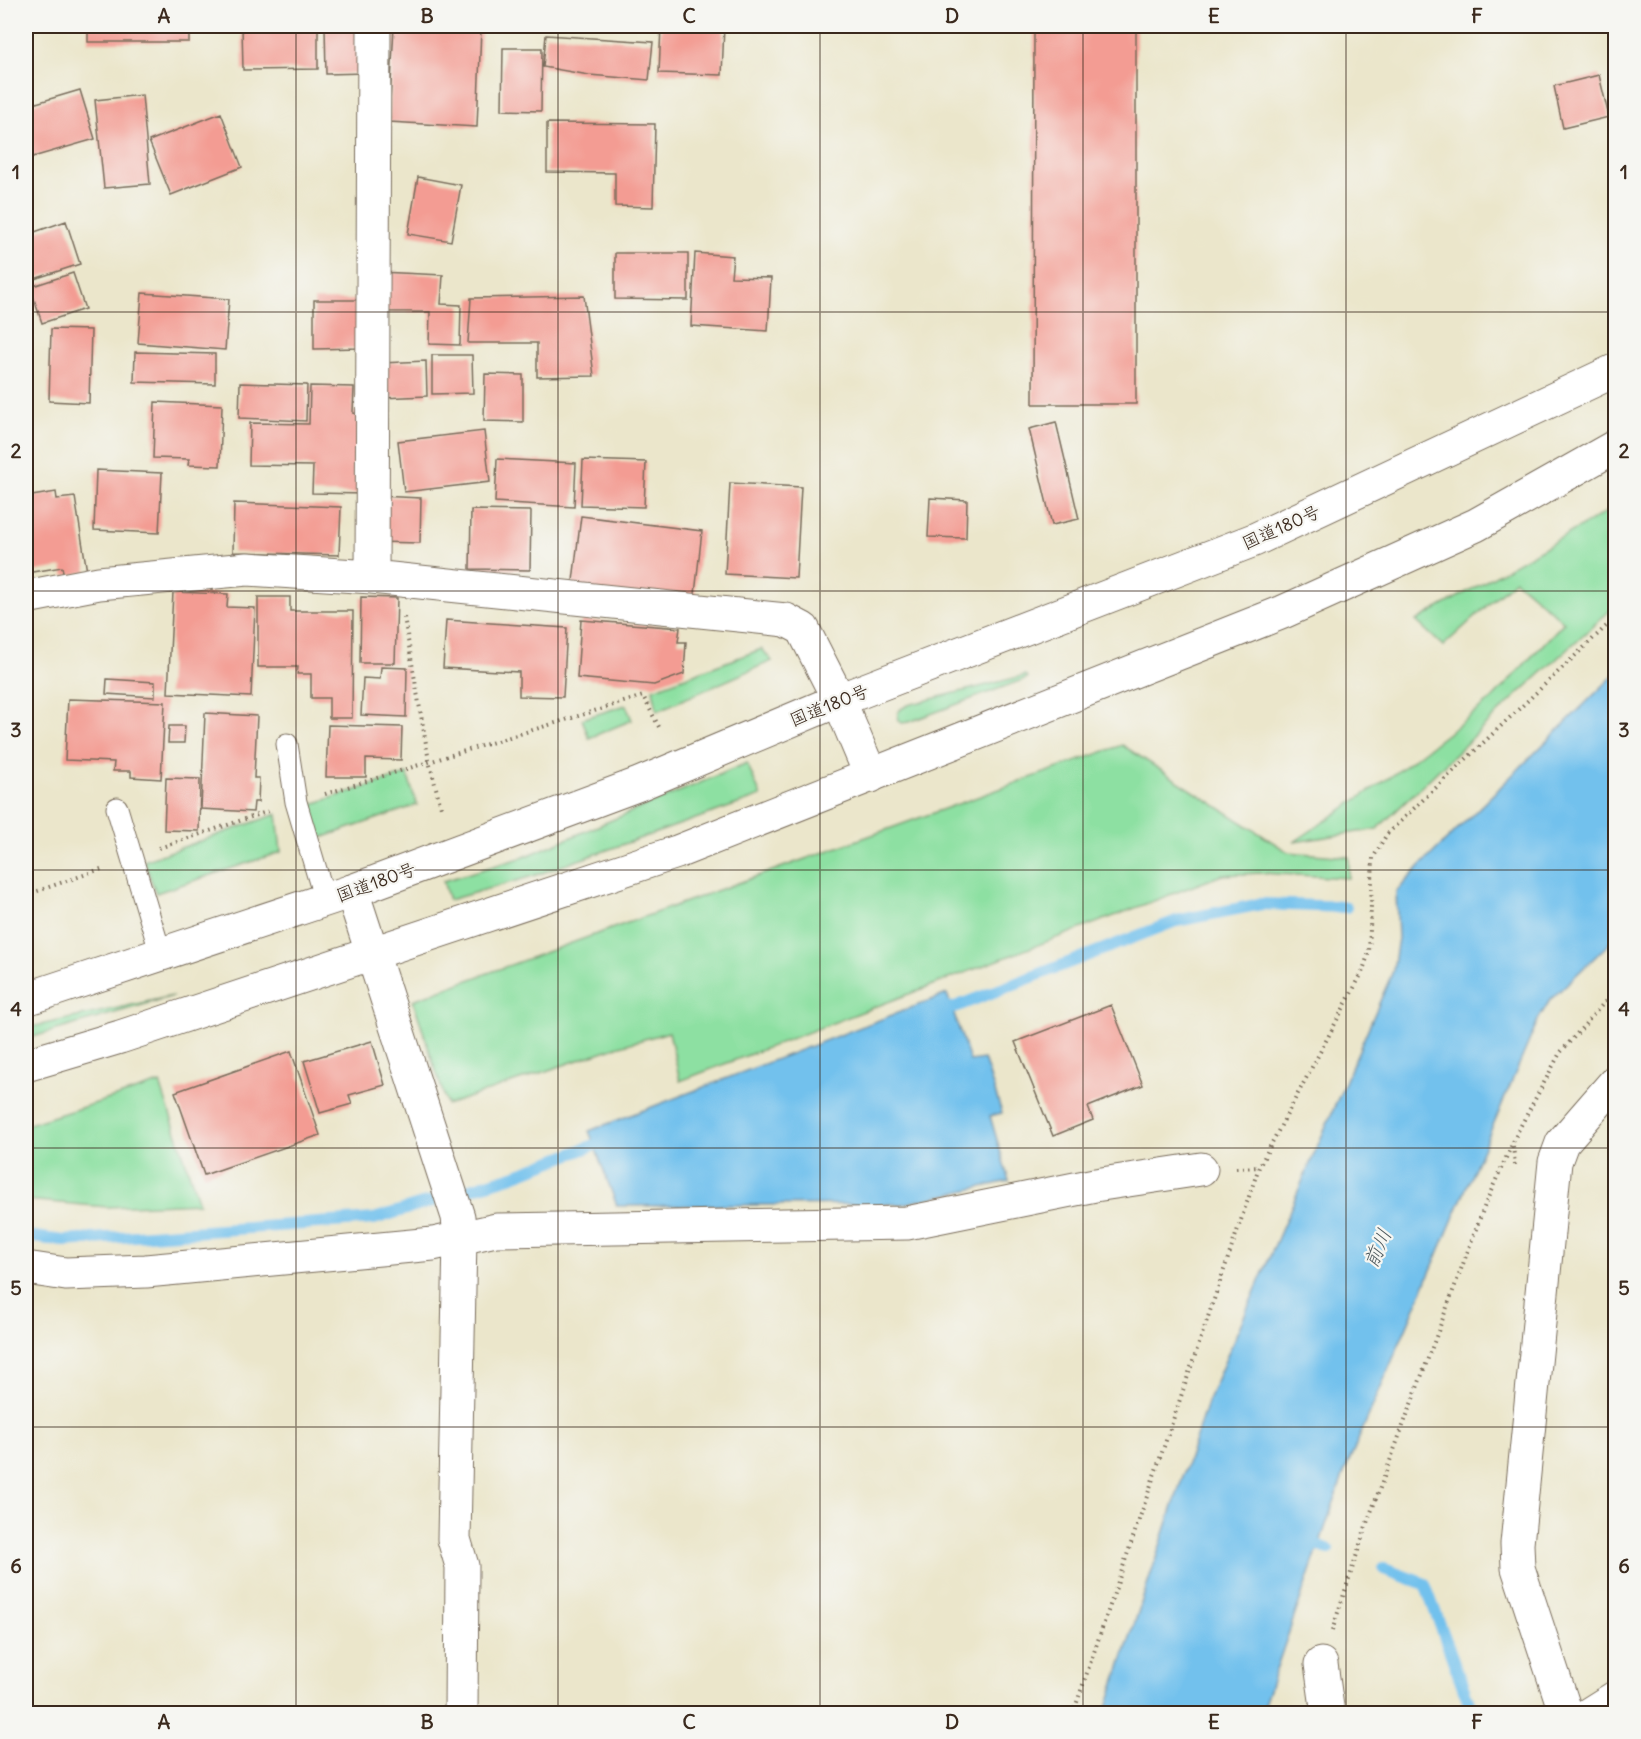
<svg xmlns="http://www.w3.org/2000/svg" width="1641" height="1739" viewBox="0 0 1641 1739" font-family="Delius,'Klee One',sans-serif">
  <rect width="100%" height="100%" fill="#f6f6f2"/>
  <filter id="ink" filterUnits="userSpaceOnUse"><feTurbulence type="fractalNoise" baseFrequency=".0167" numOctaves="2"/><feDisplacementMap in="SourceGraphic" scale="12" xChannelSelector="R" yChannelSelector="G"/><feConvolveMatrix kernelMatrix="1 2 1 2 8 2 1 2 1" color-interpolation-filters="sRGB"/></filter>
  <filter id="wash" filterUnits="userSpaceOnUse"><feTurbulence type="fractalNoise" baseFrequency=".008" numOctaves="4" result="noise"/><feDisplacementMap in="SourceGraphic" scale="24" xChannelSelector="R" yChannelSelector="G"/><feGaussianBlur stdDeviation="1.35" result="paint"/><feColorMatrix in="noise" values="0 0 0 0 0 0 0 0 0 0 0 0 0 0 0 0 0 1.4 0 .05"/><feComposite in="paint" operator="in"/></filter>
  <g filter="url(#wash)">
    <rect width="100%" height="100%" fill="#ebe6cb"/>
    <!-- green -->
    <path fill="#8de0a2" stroke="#648560" stroke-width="1.5" d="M 1615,507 L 1615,606 L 1518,694 L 1377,829 L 1294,842 L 1393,775 L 1491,700 L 1564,622 L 1515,580 L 1443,646 L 1416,621 Z
      M 762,649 L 772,661 L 657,711 L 653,689 Z
      M 1026,675 L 1028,678 L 909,722 L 902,723 L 898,721 C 896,711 900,709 908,705 Z
      M 626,705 L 632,720 L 589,738 L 582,719 Z
      M 1122,745 L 1288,852 L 1349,857 L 1349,878 L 1261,873 L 1222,875 L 680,1081 L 669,1032 L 613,1048 L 447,1105 L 413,1000 Z
      M 747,763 L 761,796 L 533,876 L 449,900 L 443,881 L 524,857 Z
      M 407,774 L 417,805 L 318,839 L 309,805 Z
      M 277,814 L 281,852 L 156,893 L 144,861 Z
      M 173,996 L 26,1039 L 26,1028 Z
      M 160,1083 L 199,1203 L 107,1207 L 26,1200 L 26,1125 Z"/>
    <!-- water -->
    <path fill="#72c1ed" stroke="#567686" stroke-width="1.5" d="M 1615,674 L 1615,938 L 1550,1000 L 1539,1018 L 1344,1473 L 1261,1713 L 1105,1713 L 1208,1400 L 1393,971 L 1398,938 L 1396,892 L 1420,866 Z
      M 947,994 L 970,1061 L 984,1059 L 1002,1113 L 990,1116 L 1009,1181 L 903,1204 L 617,1206 L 589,1131 Z"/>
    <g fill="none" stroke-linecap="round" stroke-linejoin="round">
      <!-- stream -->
      <path stroke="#72c1ed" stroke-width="12" d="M 937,1014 L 1176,921 L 1261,904 L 1346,907
        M 26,1236 L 64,1241 L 374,1219 L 513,1176 L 610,1139
        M 1304,1540 L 1328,1549
        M 1384,1569 L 1425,1584 L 1473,1714"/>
    </g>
    <g id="blocks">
      <!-- building -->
      <path fill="#f39c93" d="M 88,26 L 189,26 L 189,42 L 88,42 Z
        M 242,26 L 318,26 L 318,69 L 243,70 Z
        M 325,26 L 365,26 L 366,73 L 326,74 Z
        M 394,26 L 481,29 L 477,127 L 389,122 Z
        M 661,26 L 724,26 L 722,75 L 659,73 Z
        M 1034,26 L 1136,26 L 1136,404 L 1033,404 Z
        M 546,35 L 653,42 L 649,80 L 589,75 L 543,67 Z
        M 503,48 L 542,48 L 541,111 L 502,110 Z
        M 1599,75 L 1609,117 L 1563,128 L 1554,86 Z
        M 80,90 L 95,139 L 26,159 L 26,106 Z
        M 142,95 L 150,184 L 104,188 L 95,100 Z
        M 221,113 L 242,167 L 171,195 L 149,141 Z
        M 547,123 L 655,124 L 653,207 L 615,206 L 615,173 L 547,172 Z
        M 418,177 L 461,185 L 451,241 L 408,234 Z
        M 66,221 L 80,264 L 28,281 L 26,275 L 26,235 Z
        M 615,253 L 688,253 L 688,300 L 615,299 Z
        M 695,253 L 733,256 L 731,277 L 771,278 L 768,331 L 691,326 Z
        M 379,272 L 443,275 L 441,304 L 461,305 L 460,345 L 429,344 L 430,312 L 379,312 Z
        M 73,273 L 85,309 L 42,323 L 30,287 Z
        M 142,293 L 229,299 L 225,350 L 138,343 Z
        M 584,296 L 594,376 L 537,377 L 537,343 L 468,343 L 471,298 Z
        M 314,300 L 359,300 L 360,348 L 314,349 Z
        M 51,329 L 91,330 L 89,403 L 49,401 Z
        M 135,352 L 215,354 L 215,384 L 134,382 Z
        M 432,355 L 472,355 L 473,393 L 432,394 Z
        M 426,361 L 427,396 L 382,398 L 381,363 Z
        M 485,374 L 523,375 L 523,422 L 484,421 Z
        M 240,383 L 307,385 L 306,421 L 239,418 Z
        M 310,386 L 354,387 L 353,413 L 368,414 L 366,494 L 312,493 L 313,466 L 249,465 L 250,423 L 309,424 Z
        M 155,402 L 222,405 L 220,466 L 188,465 L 189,459 L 153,458 Z
        M 1056,422 L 1079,519 L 1052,525 L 1029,429 Z
        M 484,431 L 490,482 L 404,492 L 398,441 Z
        M 497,459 L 576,463 L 574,507 L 495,502 Z
        M 583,460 L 646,462 L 644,507 L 581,505 Z
        M 96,470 L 162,473 L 159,533 L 94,530 Z
        M 730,483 L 801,487 L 796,578 L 725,574 Z
        M 56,492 L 57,499 L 75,497 L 87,572 L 64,576 L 62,567 L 26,573 L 26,497 Z
        M 378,496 L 421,498 L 420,543 L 376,542 Z
        M 930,498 L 967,500 L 966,538 L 928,537 Z
        M 234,503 L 341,507 L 339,555 L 233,552 Z
        M 471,510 L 531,511 L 530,570 L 470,569 Z
        M 581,516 L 702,531 L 694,603 L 572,589 Z
        M 173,592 L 228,594 L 227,607 L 255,608 L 251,697 L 168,693 Z
        M 258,597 L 290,597 L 290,611 L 353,611 L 352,718 L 329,718 L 329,698 L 311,698 L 311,674 L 297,674 L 298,667 L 258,667 Z
        M 361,597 L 397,598 L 395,663 L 360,663 Z
        M 446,620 L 567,628 L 563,697 L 519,696 L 519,672 L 443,668 Z
        M 581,620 L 680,628 L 678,642 L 686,642 L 684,674 L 654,685 L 577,678 Z
        M 381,667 L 407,668 L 406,717 L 361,715 L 363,678 L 380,679 Z
        M 107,679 L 155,682 L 155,697 L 106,694 Z
        M 68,699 L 165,702 L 161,779 L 131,777 L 131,771 L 113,771 L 114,762 L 65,760 Z
        M 205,713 L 257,716 L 254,778 L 259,778 L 258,802 L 254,802 L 253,812 L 201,809 Z
        M 328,725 L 402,727 L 401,760 L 366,759 L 366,777 L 326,777 Z
        M 169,726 L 185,726 L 184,743 L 168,743 Z
        M 166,778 L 200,779 L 199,831 L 164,830 Z
        M 1111,1005 L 1143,1085 L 1088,1107 L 1093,1120 L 1053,1136 L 1015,1042 Z
        M 372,1041 L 385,1085 L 349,1095 L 352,1104 L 320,1113 L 304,1061 Z
        M 291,1051 L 320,1135 L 204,1175 L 175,1092 Z"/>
    </g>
  </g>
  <g filter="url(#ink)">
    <use href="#blocks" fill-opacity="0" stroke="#796c5b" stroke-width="1.5"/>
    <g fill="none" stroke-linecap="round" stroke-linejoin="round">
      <!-- lane casing -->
      <g stroke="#796c5b" stroke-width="23">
        <path id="lane" d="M 287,744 L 296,802 L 325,900
          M 117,808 L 161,955"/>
      </g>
      <!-- street casing -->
      <g stroke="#796c5b" stroke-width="35">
        <path id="street" d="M 372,577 L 374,26
          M 26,597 L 99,583 L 247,569 L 372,577 L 786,620 L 803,629 L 839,700 L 871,776
          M 352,891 L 458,1217 L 460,1238 L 454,1539 L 462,1566 L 461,1714
          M 26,1268 L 66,1274 L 146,1271 L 433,1244 L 496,1230 L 907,1223 L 1095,1185 L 1201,1169
          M 1321,1664 L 1328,1714
          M 1566,1714 L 1518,1568 L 1517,1544 L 1555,1162 L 1562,1143 L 1616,1081
          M 1589,1714 L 1616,1697"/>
      </g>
      <!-- highway casing -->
      <g stroke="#796c5b" stroke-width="35">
        <path id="highway" d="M 26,999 L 352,891 L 639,784 L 839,700 L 1254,540 L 1616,370
          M 26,1065 L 120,1037 L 677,852 L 1283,612 L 1476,525 L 1616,446"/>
      </g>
      <!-- path -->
      <path stroke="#796c5b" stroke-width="4" stroke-dasharray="1.5 4.5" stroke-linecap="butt" d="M 404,617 L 429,761 L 442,811
        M 325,794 L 643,696 L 659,727
        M 159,848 L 269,811
        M 26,895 L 104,868
        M 1513,1146 L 1515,1165
        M 1236,1168 L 1259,1167
        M 1332,1631 L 1367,1523 L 1486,1202 L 1519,1129 L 1560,1053 L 1616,989
        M 1073,1714 L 1259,1167 L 1362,973 L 1369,952 L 1373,858 L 1387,834 L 1616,617"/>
      <!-- lane -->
      <use href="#lane" stroke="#fff" stroke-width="21"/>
      <!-- street -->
      <use href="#street" stroke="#fff" stroke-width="33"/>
      <!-- highway -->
      <use href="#highway" stroke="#fff" stroke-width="33"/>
    </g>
  </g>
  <!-- grid -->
  <path fill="none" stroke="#3b2a1e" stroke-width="1.5" stroke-opacity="0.55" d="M 296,26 L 296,1714M 558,26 L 558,1714M 820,26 L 820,1714M 1083,26 L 1083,1714M 1346,26 L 1346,1714M 26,312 L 1616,312M 26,591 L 1616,591M 26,870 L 1616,870M 26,1148 L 1616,1148M 26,1427 L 1616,1427"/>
  <g text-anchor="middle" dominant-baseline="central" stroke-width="4.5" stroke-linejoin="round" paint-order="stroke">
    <!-- street labels -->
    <g font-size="18" fill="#3b2a1e" stroke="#f6f6f2">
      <text transform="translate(1281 527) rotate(-24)">国道180号</text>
      <text transform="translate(829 705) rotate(-22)">国道180号</text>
      <text transform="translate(376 882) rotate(-20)">国道180号</text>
    </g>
    <!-- water labels -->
    <g font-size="20" font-style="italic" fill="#4c575c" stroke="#f6f6f2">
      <text transform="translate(1377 1248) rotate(-66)">前川</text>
    </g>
  </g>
  <!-- margin -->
  <rect width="1641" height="1739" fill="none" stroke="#f6f6f2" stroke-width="66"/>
  <rect x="33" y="33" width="1575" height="1673" fill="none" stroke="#3b2a1e" stroke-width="2"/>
  <g font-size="20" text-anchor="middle" font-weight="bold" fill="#3b2a1e">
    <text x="164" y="23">A</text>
    <text x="427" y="23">B</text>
    <text x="689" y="23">C</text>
    <text x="952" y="23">D</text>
    <text x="1214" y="23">E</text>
    <text x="1477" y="23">F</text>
    <text x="16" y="179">1</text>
    <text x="1624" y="179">1</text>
    <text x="16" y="458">2</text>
    <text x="1624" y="458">2</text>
    <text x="16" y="737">3</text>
    <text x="1624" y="737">3</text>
    <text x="16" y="1016">4</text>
    <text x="1624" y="1016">4</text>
    <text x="16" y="1295">5</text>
    <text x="1624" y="1295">5</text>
    <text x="16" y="1573">6</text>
    <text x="1624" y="1573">6</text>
    <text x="164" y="1729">A</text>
    <text x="427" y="1729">B</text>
    <text x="689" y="1729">C</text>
    <text x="952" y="1729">D</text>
    <text x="1214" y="1729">E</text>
    <text x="1477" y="1729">F</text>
  </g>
</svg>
